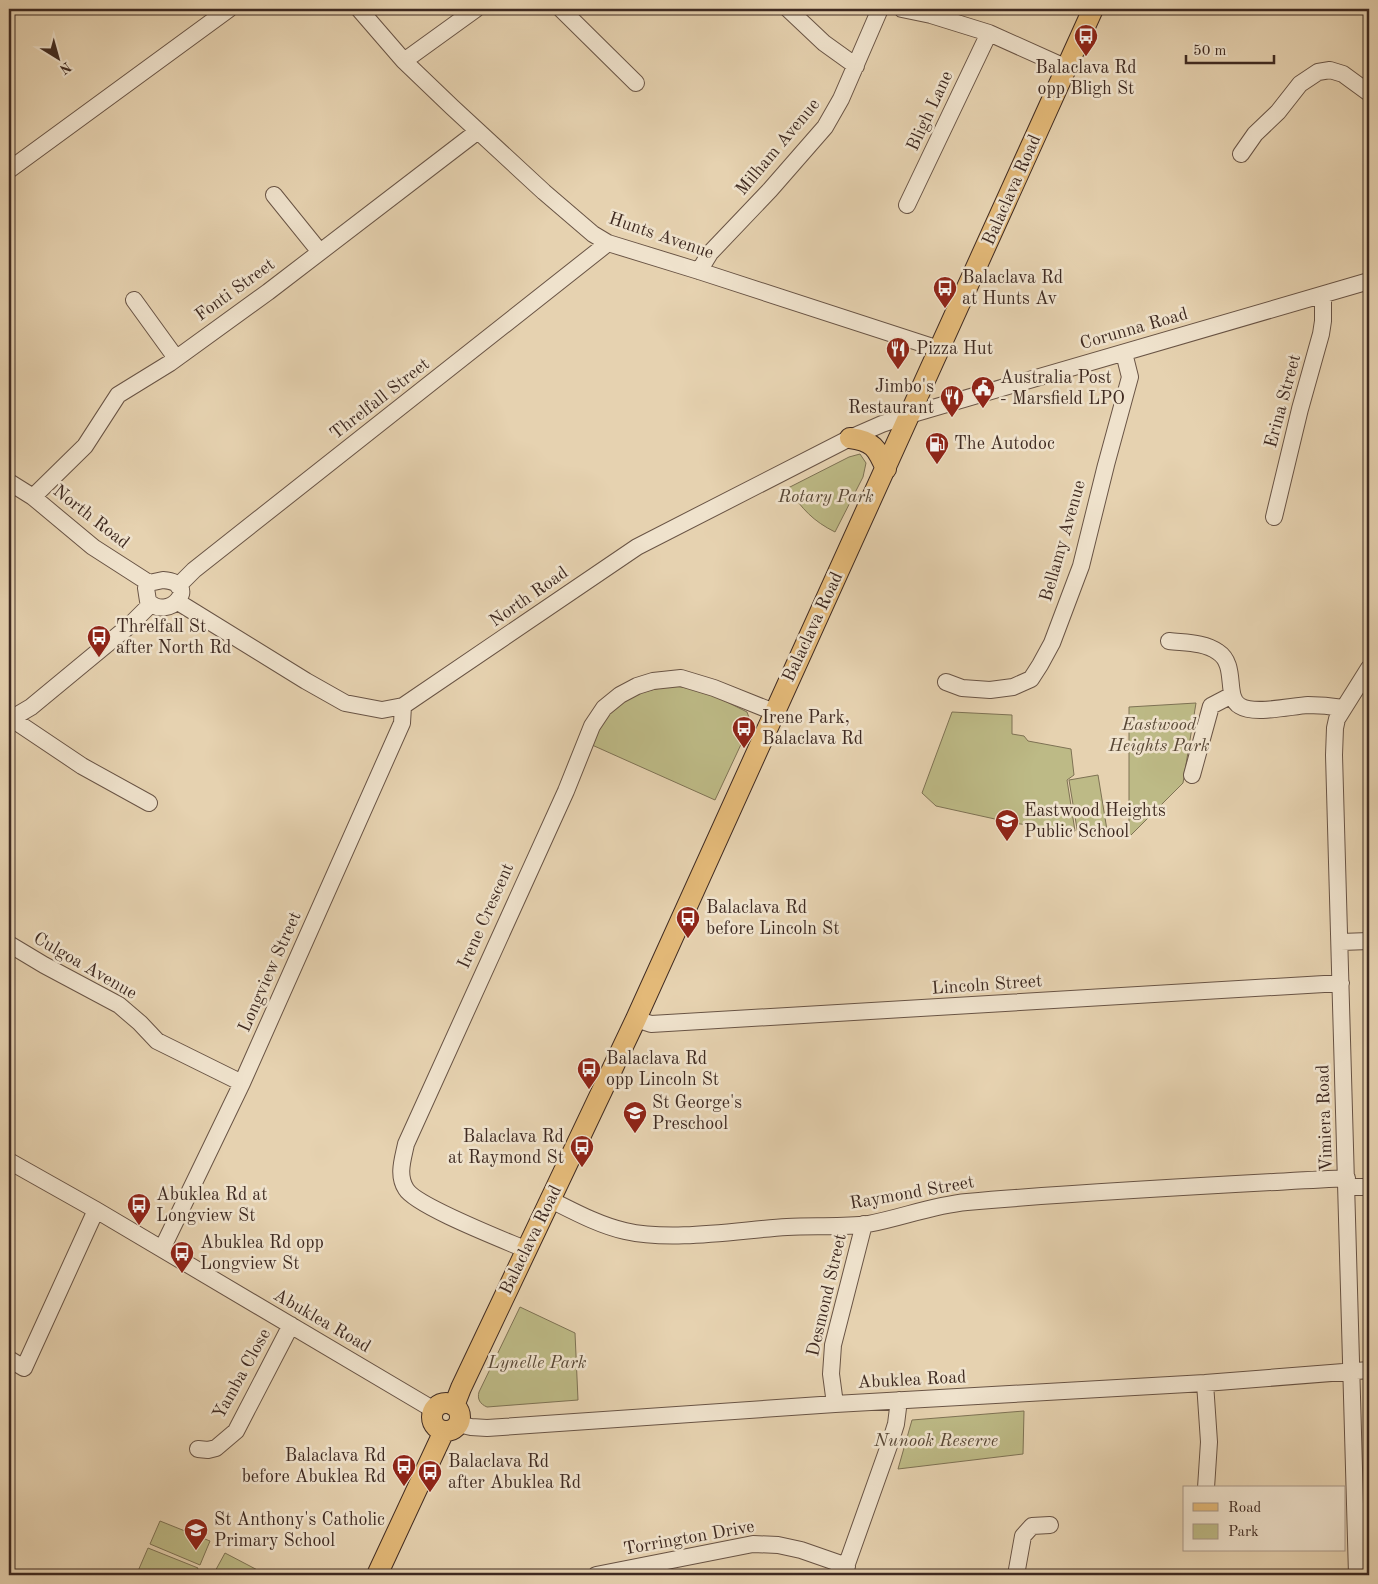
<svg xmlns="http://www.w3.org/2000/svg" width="1378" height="1584" viewBox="0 0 1378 1584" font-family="'Old Standard TT',serif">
  <rect width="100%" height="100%" fill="#e6d2b0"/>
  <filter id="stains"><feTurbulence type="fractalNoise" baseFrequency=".004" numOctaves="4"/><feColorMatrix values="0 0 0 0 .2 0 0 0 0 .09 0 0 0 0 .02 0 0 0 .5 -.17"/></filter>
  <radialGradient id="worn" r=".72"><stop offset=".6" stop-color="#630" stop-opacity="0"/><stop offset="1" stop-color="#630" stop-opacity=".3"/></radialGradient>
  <!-- green -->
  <path fill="#bdba86" stroke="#7e7254" d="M 860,454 L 866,463 L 863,477 L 835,532 C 813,521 802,509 788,488 L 849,457 Z
    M 675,686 L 705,691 L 747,712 L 751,723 L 715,800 L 592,745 C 595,737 598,728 603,720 C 620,696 648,689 675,686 Z
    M 1196,703 L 1183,783 L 1129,837 L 1129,707 Z
    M 952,712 L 1012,715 L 1012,734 L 1024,736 L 1028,741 L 1071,749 L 1074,775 L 1067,780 L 1075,831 L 1013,823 L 936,806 L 922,793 Z
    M 1098,775 L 1107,830 L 1078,835 L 1069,780 Z
    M 520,1307 L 575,1333 L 578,1400 L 487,1407 C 480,1404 477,1399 479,1392 Z
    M 1024,1411 L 1023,1454 L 898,1469 L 912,1420 Z
    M 160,1521 L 210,1541 L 200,1565 L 150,1544 Z
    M 148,1548 L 198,1568 L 195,1575 L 148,1575 L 138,1571 Z
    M 225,1553 L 267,1575 L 213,1575 Z"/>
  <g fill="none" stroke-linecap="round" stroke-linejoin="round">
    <!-- minor casing -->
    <g stroke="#695445" stroke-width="18">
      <path id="minor" d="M 359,9 L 404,61 L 452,107 L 544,192 L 593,234 L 608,243 L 699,271 L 939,349
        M 561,9 L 636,83
        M 788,9 L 824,43 L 856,66
        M 902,9 L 931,15 L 989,33 L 1067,68
        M 404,61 L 476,9
        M 1241,154 L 1255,134 L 1278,112 L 1300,84 L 1318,72 L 1330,70 L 1343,74 L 1369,93
        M 9,170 L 229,9
        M 274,195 L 320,252
        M 907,205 L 989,33
        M 699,271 L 710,253 L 770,190 L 825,127 L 841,99 L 880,9
        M 134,300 L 176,358
        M 9,482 L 33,497 L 93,547 L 149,583
        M 33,497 L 85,446 L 118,395 L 170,363 L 268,292 L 478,131
        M 1274,517 L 1300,409 L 1321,334 L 1323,321 L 1323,295
        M 163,580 C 203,583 168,623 148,601 L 146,588 L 149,583 Z
        M 178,586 L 194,570 L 608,243
        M 178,602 L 306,681 L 345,703 L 382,710 L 403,706 L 637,547 L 850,438 L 882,424 L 909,415 L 1369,281
        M 1169,641 C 1185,643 1204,642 1218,652 C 1238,665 1224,697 1240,706 C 1254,715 1291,706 1308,705 C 1320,705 1331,706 1343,708
        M 946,682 L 962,688 L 990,690 L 1013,687 L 1031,679 L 1040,665 L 1052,643 L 1081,566 L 1106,465 L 1130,377 L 1124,353
        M 9,717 L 82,766 L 149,803
        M 9,720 L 31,707 L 129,626 L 151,604
        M 1192,775 L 1211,706 L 1232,695
        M 1341,942 L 1369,941
        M 9,944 L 44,965 L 119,1005 L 140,1023 L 157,1041 L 242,1083
        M 636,1019 L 651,1024 L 1341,983
        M 9,1161 L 96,1210 L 434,1410
        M 1347,1187 L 1369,1187
        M 551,1200 C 575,1212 599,1225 625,1231 C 672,1242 739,1230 787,1227 C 814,1225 842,1228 868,1224 C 901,1218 933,1205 967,1202 C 1093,1191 1220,1185 1347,1178
        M 162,1249 L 242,1083 L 402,723 L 403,706
        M 527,1250 C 504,1240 416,1206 406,1189 C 397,1175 403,1159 406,1144 L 566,791 L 592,726 L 604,708 L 620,695 L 637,686 L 653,681 L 681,678 L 714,688 L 774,712
        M 9,1359 L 24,1368 L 96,1210
        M 1205,1383 L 1209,1442 L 1206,1488
        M 835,1404 L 831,1374 L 833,1345 L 864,1224
        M 458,1424 L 471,1427 L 487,1428 L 835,1404 L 1205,1383 L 1369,1370
        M 198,1449 L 208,1450 L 216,1448 L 236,1431 L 291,1325
        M 596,1575 L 753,1544 L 778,1545 L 801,1550 L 847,1566
        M 843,1575 L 891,1440 L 896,1424 L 899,1400
        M 1016,1575 L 1023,1536 L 1032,1526 L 1050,1525
        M 1357,1575 L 1334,755 L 1335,728 L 1337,719 L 1369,668"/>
    </g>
    <!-- major casing -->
    <g stroke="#3f2a21" stroke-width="22">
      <path id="major" d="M 850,438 C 873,441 877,448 886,469
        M432 1417a14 14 0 1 1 28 0a14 14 0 1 1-28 0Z
        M 454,1406 L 461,1388 L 636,1019 L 1093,9
        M 377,1575 L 444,1431"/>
    </g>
    <!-- minor -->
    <use href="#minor" stroke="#efe2cc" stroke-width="16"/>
    <!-- major -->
    <use href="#major" stroke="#e3b978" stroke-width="20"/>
  </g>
  <!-- icons -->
  <defs>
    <g id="bus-pin" transform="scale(1.25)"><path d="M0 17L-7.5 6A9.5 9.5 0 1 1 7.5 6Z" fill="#8f2418" stroke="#efe2cc"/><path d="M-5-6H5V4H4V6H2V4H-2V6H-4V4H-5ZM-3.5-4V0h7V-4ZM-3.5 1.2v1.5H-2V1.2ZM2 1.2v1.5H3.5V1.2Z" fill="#fff"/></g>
    <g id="restaurant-pin" transform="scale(1.25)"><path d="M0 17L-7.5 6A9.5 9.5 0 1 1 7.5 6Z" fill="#8f2418" stroke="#efe2cc"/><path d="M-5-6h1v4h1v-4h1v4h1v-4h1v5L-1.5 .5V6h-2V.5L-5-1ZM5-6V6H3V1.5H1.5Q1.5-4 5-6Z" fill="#fff"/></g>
    <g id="civic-pin" transform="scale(1.25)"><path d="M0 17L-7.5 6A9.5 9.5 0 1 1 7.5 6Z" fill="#8f2418" stroke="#efe2cc"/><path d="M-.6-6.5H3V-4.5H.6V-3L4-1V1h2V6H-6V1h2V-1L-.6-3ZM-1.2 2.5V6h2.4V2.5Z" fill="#fff"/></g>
    <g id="fuel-pin" transform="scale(1.25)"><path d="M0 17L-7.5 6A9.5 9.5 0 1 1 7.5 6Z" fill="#8f2418" stroke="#efe2cc"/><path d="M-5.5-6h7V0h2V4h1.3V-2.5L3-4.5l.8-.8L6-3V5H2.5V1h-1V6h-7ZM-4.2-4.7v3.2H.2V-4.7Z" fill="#fff"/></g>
    <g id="school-pin" transform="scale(1.25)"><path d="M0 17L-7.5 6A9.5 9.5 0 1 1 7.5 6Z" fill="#8f2418" stroke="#efe2cc"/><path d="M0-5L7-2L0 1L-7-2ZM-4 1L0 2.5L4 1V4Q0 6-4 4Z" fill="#fff"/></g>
  </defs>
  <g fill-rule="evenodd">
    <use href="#bus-pin" x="1086" y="36"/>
    <use href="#bus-pin" x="945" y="288"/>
    <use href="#restaurant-pin" x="898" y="349"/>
    <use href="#civic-pin" x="983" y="388"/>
    <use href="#restaurant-pin" x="952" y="397"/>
    <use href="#fuel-pin" x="937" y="444"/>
    <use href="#bus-pin" x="99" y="637"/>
    <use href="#bus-pin" x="744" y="728"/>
    <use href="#school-pin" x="1007" y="821"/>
    <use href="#bus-pin" x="688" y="918"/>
    <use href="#bus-pin" x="589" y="1069"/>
    <use href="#school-pin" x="635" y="1113"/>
    <use href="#bus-pin" x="582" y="1147"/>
    <use href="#bus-pin" x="139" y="1205"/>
    <use href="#bus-pin" x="182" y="1253"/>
    <use href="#bus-pin" x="404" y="1466"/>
    <use href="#bus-pin" x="430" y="1472"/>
    <use href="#school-pin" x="196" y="1530"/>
  </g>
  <g text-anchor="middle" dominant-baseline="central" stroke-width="5" stroke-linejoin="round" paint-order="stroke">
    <!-- poi labels -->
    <g font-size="18" fill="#3f2a21" stroke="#efe2cc" text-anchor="start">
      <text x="1086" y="68" text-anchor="middle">Balaclava Rd<tspan x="1086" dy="21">opp Bligh St</tspan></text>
      <text x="962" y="278">Balaclava Rd<tspan x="962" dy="21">at Hunts Av</tspan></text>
      <text x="916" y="349">Pizza Hut</text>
      <text x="1000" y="378">Australia Post<tspan x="1000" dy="21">- Marsfield LPO</tspan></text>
      <text x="934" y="387" text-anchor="end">Jimbo's<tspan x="934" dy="21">Restaurant</tspan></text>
      <text x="954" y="444">The Autodoc</text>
      <text x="116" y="627">Threlfall St<tspan x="116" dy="21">after North Rd</tspan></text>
      <text x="762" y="718">Irene Park,<tspan x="762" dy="21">Balaclava Rd</tspan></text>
      <text x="1024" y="811">Eastwood Heights<tspan x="1024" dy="21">Public School</tspan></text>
      <text x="706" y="908">Balaclava Rd<tspan x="706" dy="21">before Lincoln St</tspan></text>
      <text x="606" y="1059">Balaclava Rd<tspan x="606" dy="21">opp Lincoln St</tspan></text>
      <text x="652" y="1103">St George's<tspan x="652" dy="21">Preschool</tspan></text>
      <text x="564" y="1137" text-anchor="end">Balaclava Rd<tspan x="564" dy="21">at Raymond St</tspan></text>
      <text x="156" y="1195">Abuklea Rd at<tspan x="156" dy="21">Longview St</tspan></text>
      <text x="200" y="1243">Abuklea Rd opp<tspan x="200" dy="21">Longview St</tspan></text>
      <text x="386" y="1456" text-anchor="end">Balaclava Rd<tspan x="386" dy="21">before Abuklea Rd</tspan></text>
      <text x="448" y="1462">Balaclava Rd<tspan x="448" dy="21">after Abuklea Rd</tspan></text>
      <text x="214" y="1520">St Anthony's Catholic<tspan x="214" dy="21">Primary School</tspan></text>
    </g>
    <!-- street labels -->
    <g font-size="18" fill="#3f2a21" stroke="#efe2cc">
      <text transform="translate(930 111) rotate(-65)">Bligh Lane</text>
      <text transform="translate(778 147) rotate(-50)">Milham Avenue</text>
      <text transform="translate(1012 190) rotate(-66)">Balaclava Road</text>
      <text transform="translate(661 236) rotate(19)">Hunts Avenue</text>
      <text transform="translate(235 290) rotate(-36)">Fonti Street</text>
      <text transform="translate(1134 329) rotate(-16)">Corunna Road</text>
      <text transform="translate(380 399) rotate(-38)">Threlfall Street</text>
      <text transform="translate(1283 401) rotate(-75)">Erina Street</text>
      <text transform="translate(91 517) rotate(38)">North Road</text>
      <text transform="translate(1063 541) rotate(-74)">Bellamy Avenue</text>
      <text transform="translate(529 597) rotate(-35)">North Road</text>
      <text transform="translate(813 627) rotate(-65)">Balaclava Road</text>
      <text transform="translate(486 916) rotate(-66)">Irene Crescent</text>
      <text transform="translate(85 966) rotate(30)">Culgoa Avenue</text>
      <text transform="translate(270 972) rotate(-66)">Longview Street</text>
      <text transform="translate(987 985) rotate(-4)">Lincoln Street</text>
      <text transform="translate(1325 1118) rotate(-92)">Vimiera Road</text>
      <text transform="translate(912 1193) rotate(-10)">Raymond Street</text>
      <text transform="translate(531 1240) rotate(-64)">Balaclava Road</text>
      <text transform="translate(827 1295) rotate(-77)">Desmond Street</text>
      <text transform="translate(322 1321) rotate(30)">Abuklea Road</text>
      <text transform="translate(242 1374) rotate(-61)">Yamba Close</text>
      <text transform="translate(912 1380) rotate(-3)">Abuklea Road</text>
      <text transform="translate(689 1538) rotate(-10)">Torrington Drive</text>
    </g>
    <!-- park labels -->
    <g font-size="18" font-style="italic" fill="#584735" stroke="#efe2cc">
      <text x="826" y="497">Rotary Park</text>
      <text x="1159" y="725">Eastwood<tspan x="1159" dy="21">Heights Park</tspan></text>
      <text x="537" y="1363">Lynelle Park</text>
      <text x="936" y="1441">Nunook Reserve</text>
    </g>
  </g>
  <!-- margin -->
  <rect width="1378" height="1584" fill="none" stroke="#e6d2b0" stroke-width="30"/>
  <rect x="10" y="10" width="1358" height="1564" fill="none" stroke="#3f2a21" stroke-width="2.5"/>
  <rect x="15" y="15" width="1348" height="1554" fill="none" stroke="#3f2a21"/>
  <!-- legend -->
  <rect x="1183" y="1486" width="162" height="65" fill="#efe2cc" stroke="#a99888"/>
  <rect x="1193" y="1503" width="25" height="8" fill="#e3b978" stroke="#a99888"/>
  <text x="1228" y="1512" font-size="15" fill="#3f2a21">Road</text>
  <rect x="1193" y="1524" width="25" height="15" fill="#bdba86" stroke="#a99888"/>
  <text x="1228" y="1536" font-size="15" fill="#3f2a21">Park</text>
  <!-- north arrow -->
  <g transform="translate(58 58) rotate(143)" stroke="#efe2cc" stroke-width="4" paint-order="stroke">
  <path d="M0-4L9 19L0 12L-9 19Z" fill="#3f2a21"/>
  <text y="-8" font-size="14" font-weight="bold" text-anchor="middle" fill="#3f2a21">N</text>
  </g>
  <!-- scale -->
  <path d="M1186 55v8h88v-8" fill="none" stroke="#3f2a21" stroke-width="2.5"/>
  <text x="1193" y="55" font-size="15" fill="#3f2a21" stroke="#efe2cc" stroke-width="4" paint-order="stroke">50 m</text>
  <rect width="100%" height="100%" filter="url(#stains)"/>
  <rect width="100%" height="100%" fill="url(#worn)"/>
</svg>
